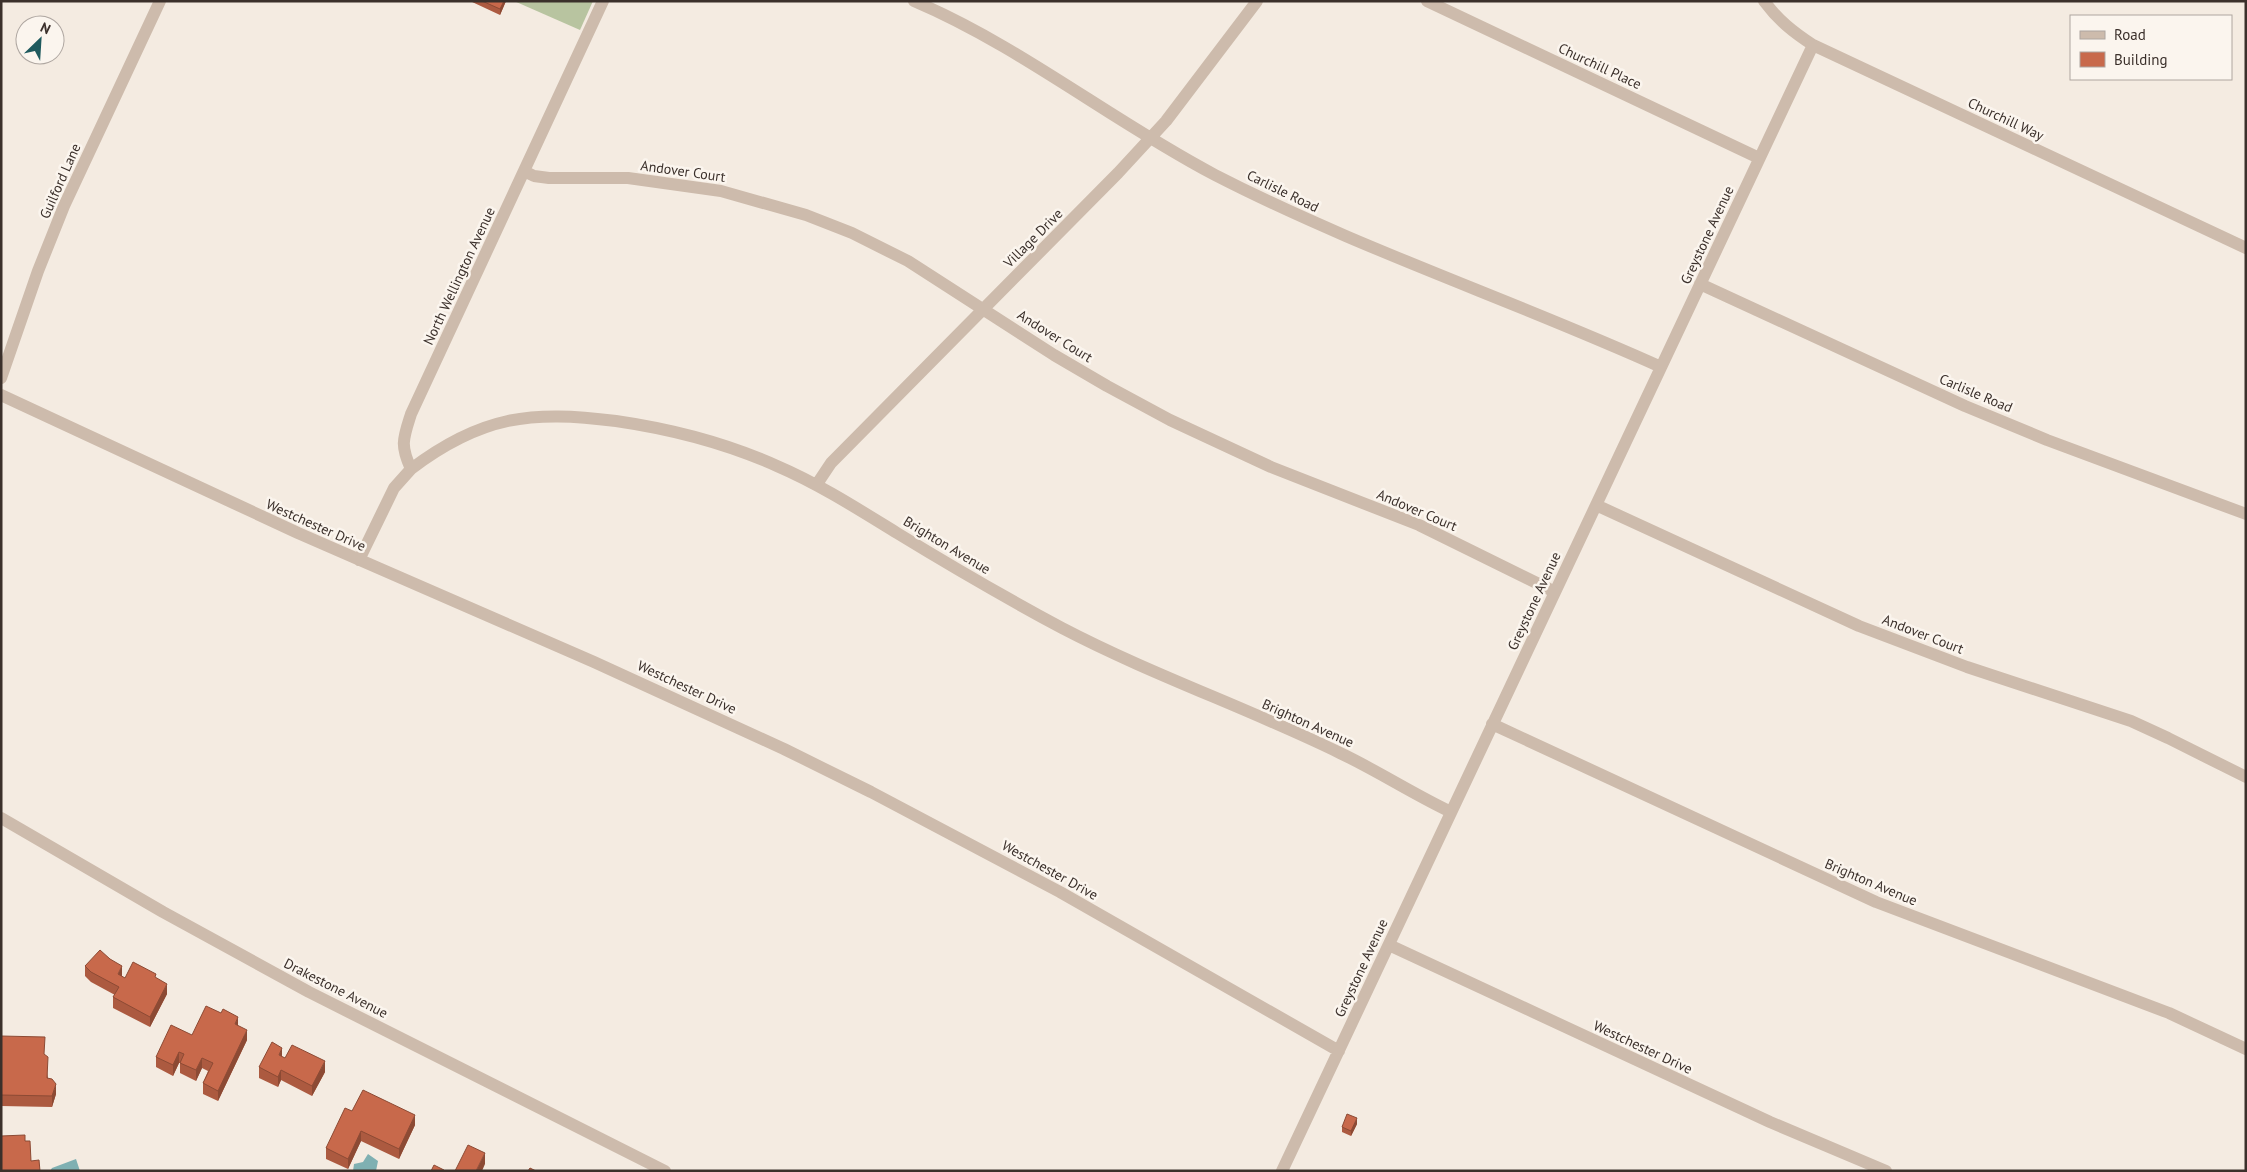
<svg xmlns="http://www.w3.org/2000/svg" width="2247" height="1172" viewBox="0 0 2247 1172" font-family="'PT Sans',sans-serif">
  <rect width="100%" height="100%" fill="#f4ebe1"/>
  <!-- green -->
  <path fill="#b8c4a0" d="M 514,1 L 593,1 L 580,30 Z"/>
  <!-- water -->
  <path fill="#7fb0b2" d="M 368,1154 L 378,1161 L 376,1171 L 353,1171 L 354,1164 L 363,1162 Z
    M 76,1159 L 80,1171 L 50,1171 L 52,1168 Z"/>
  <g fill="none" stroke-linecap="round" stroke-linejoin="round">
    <!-- minor -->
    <path stroke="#cdbbac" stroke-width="12" d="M 914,1 C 1020,46 1112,121 1215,175 C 1359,249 1513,300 1661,367
      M 1427,1 L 1759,158
      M 1764,1 C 1778,20 1793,32 1813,45 L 2246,248
      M 524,171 L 534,176 L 549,178 L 628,178 L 721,191 L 806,215 L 852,233 L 908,261 L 1054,355 L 1107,386 L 1170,420 L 1271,467 L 1419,525 L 1555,592
      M 1700,284 L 1965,406 L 2047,440 L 2246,514
      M 1,378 L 38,271 L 64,206 L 160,1
      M 1,395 L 298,533 L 594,662 L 784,749 L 871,792 L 1060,892 L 1339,1051
      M 411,469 C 481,416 531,410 616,421 C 671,429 726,443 777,466 C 819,484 858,509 897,533 C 951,566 1006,598 1062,628 C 1152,675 1248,708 1340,753 C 1378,771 1413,794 1451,812
      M 817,484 L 831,463 L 1118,173 L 1166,121 L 1257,1
      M 1596,505 L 1859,626 L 1967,667 L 2131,721 L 2168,738 L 2246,777
      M 359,560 L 394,488 L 411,469 C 400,445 403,439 411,414 L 603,1
      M 1492,724 L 1876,902 L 2169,1013 L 2246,1049
      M 1,818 L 163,912 L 309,992 L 665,1171
      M 1389,945 L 1770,1122 L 1886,1171
      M 1282,1171 L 1813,45"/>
  </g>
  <!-- wall -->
  <path fill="#ac5a40" d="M 470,1 L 506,1 L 500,15 Z
    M 85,966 L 125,978 L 156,978 L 167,994 L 150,1027 L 113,1008 L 113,997 L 115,995 L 91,982 L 85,976 Z
    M 238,1026 L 247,1040 L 218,1101 L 203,1094 L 203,1083 L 208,1071 L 202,1068 L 196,1081 L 180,1073 L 180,1063 L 179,1063 L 173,1076 L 156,1067 L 156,1057 L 192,1035 Z
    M 1,1036 L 44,1054 L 48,1078 L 56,1094 L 52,1107 L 1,1106 Z
    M 282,1057 L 325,1072 L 312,1096 L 281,1080 L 278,1087 L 259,1078 L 259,1067 Z
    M 352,1111 L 415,1125 L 399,1159 L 361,1141 L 348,1169 L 326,1159 L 326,1148 Z
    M 1357,1124 L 1351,1136 L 1342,1132 L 1342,1127 Z"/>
  <!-- shaded-wall -->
  <path fill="#8c4a34" d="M 504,1 L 506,1 L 500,15 L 500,9 Z
    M 122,966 L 122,976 L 118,985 L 118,974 Z
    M 167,984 L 167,994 L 150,1027 L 150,1017 Z
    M 238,1017 L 238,1027 L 235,1024 Z
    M 247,1030 L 247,1040 L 218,1101 L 218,1091 Z
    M 282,1048 L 282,1058 L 279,1055 Z
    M 179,1052 L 179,1063 L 173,1076 L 173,1065 Z
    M 202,1058 L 202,1068 L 196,1081 L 196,1070 Z
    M 325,1061 L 325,1072 L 312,1096 L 312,1086 Z
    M 281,1070 L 281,1080 L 278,1087 L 278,1077 Z
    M 56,1084 L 56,1094 L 52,1107 L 52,1096 Z
    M 415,1115 L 415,1125 L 399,1159 L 399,1149 Z
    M 1357,1118 L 1357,1124 L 1351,1136 L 1351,1131 Z
    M 361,1131 L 361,1141 L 348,1169 L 348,1159 Z
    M 485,1153 L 485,1164 L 482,1171 L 476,1171 Z"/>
  <!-- building -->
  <path fill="#c8694b" stroke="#8c4a34" d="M 482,1 L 504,1 L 500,9 Z
    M 100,950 L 110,959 L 122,966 L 118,974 L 125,978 L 133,962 L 156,974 L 155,977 L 167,984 L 150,1017 L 113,997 L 119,987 L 91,972 L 85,966 Z
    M 206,1006 L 221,1013 L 223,1009 L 238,1017 L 235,1024 L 247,1030 L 218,1091 L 203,1083 L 213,1063 L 202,1058 L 196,1070 L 180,1063 L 184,1054 L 179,1052 L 173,1065 L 156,1057 L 171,1025 L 192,1035 Z
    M 1,1036 L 45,1037 L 44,1054 L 48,1057 L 47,1078 L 52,1079 L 56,1084 L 52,1096 L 1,1095 Z
    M 272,1042 L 282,1048 L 279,1055 L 285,1058 L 292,1045 L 325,1061 L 312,1086 L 281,1070 L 278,1077 L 259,1067 Z
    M 363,1090 L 415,1115 L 399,1149 L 361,1131 L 348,1159 L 326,1148 L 345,1108 L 352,1111 Z
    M 1347,1114 L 1357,1118 L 1351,1131 L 1342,1127 Z
    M 25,1135 L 25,1141 L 30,1141 L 31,1161 L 39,1160 L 40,1171 L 1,1171 L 1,1136 Z
    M 468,1145 L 485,1153 L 476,1171 L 455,1171 Z
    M 434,1165 L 444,1170 L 443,1171 L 431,1171 Z
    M 530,1168 L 536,1171 L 528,1171 Z"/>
  <g text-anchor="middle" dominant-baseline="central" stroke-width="5" stroke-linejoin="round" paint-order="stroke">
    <!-- street labels -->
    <g font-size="14" fill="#3b302b" stroke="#fbf5ee">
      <text transform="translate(1600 66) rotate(25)">Churchill Place</text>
      <text transform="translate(2006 119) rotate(25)">Churchill Way</text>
      <text transform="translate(683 171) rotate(8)">Andover Court</text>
      <text transform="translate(60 181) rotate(-66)">Guilford Lane</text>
      <text transform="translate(1283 191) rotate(26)">Carlisle Road</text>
      <text transform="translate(1707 235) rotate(-65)">Greystone Avenue</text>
      <text transform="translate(1033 238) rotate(-45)">Village Drive</text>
      <text transform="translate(459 276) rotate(-65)">North Wellington Avenue</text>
      <text transform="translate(1055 336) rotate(32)">Andover Court</text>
      <text transform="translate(1976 393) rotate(23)">Carlisle Road</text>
      <text transform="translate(1417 510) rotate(23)">Andover Court</text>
      <text transform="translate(316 525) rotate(24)">Westchester Drive</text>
      <text transform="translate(947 545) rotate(31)">Brighton Avenue</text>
      <text transform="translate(1534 601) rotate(-65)">Greystone Avenue</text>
      <text transform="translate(1923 634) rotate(21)">Andover Court</text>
      <text transform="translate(687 687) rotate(25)">Westchester Drive</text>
      <text transform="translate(1308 723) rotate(24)">Brighton Avenue</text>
      <text transform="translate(1050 870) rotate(29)">Westchester Drive</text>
      <text transform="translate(1871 882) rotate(23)">Brighton Avenue</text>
      <text transform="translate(1361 968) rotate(-65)">Greystone Avenue</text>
      <text transform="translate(336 988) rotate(27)">Drakestone Avenue</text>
      <text transform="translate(1643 1047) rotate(25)">Westchester Drive</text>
    </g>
  </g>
  <!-- border -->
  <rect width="2247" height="1172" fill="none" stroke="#3b302b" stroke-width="5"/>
  <!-- legend -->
  <rect x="2070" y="15" width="162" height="65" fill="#fbf5ee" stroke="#aea6a0"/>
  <rect x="2080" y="31" width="25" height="8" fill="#cdbbac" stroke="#aea6a0"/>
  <text x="2114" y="40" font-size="15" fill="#3b302b">Road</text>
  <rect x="2080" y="52" width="25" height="15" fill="#c8694b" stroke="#aea6a0"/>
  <text x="2114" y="65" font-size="15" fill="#3b302b">Building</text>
  <!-- north arrow -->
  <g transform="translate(40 40) rotate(25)"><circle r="24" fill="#fbf5ee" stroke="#aea6a0"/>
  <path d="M0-4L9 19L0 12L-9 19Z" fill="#1f5a5e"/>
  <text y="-8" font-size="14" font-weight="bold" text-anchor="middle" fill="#3b302b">N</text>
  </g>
</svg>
